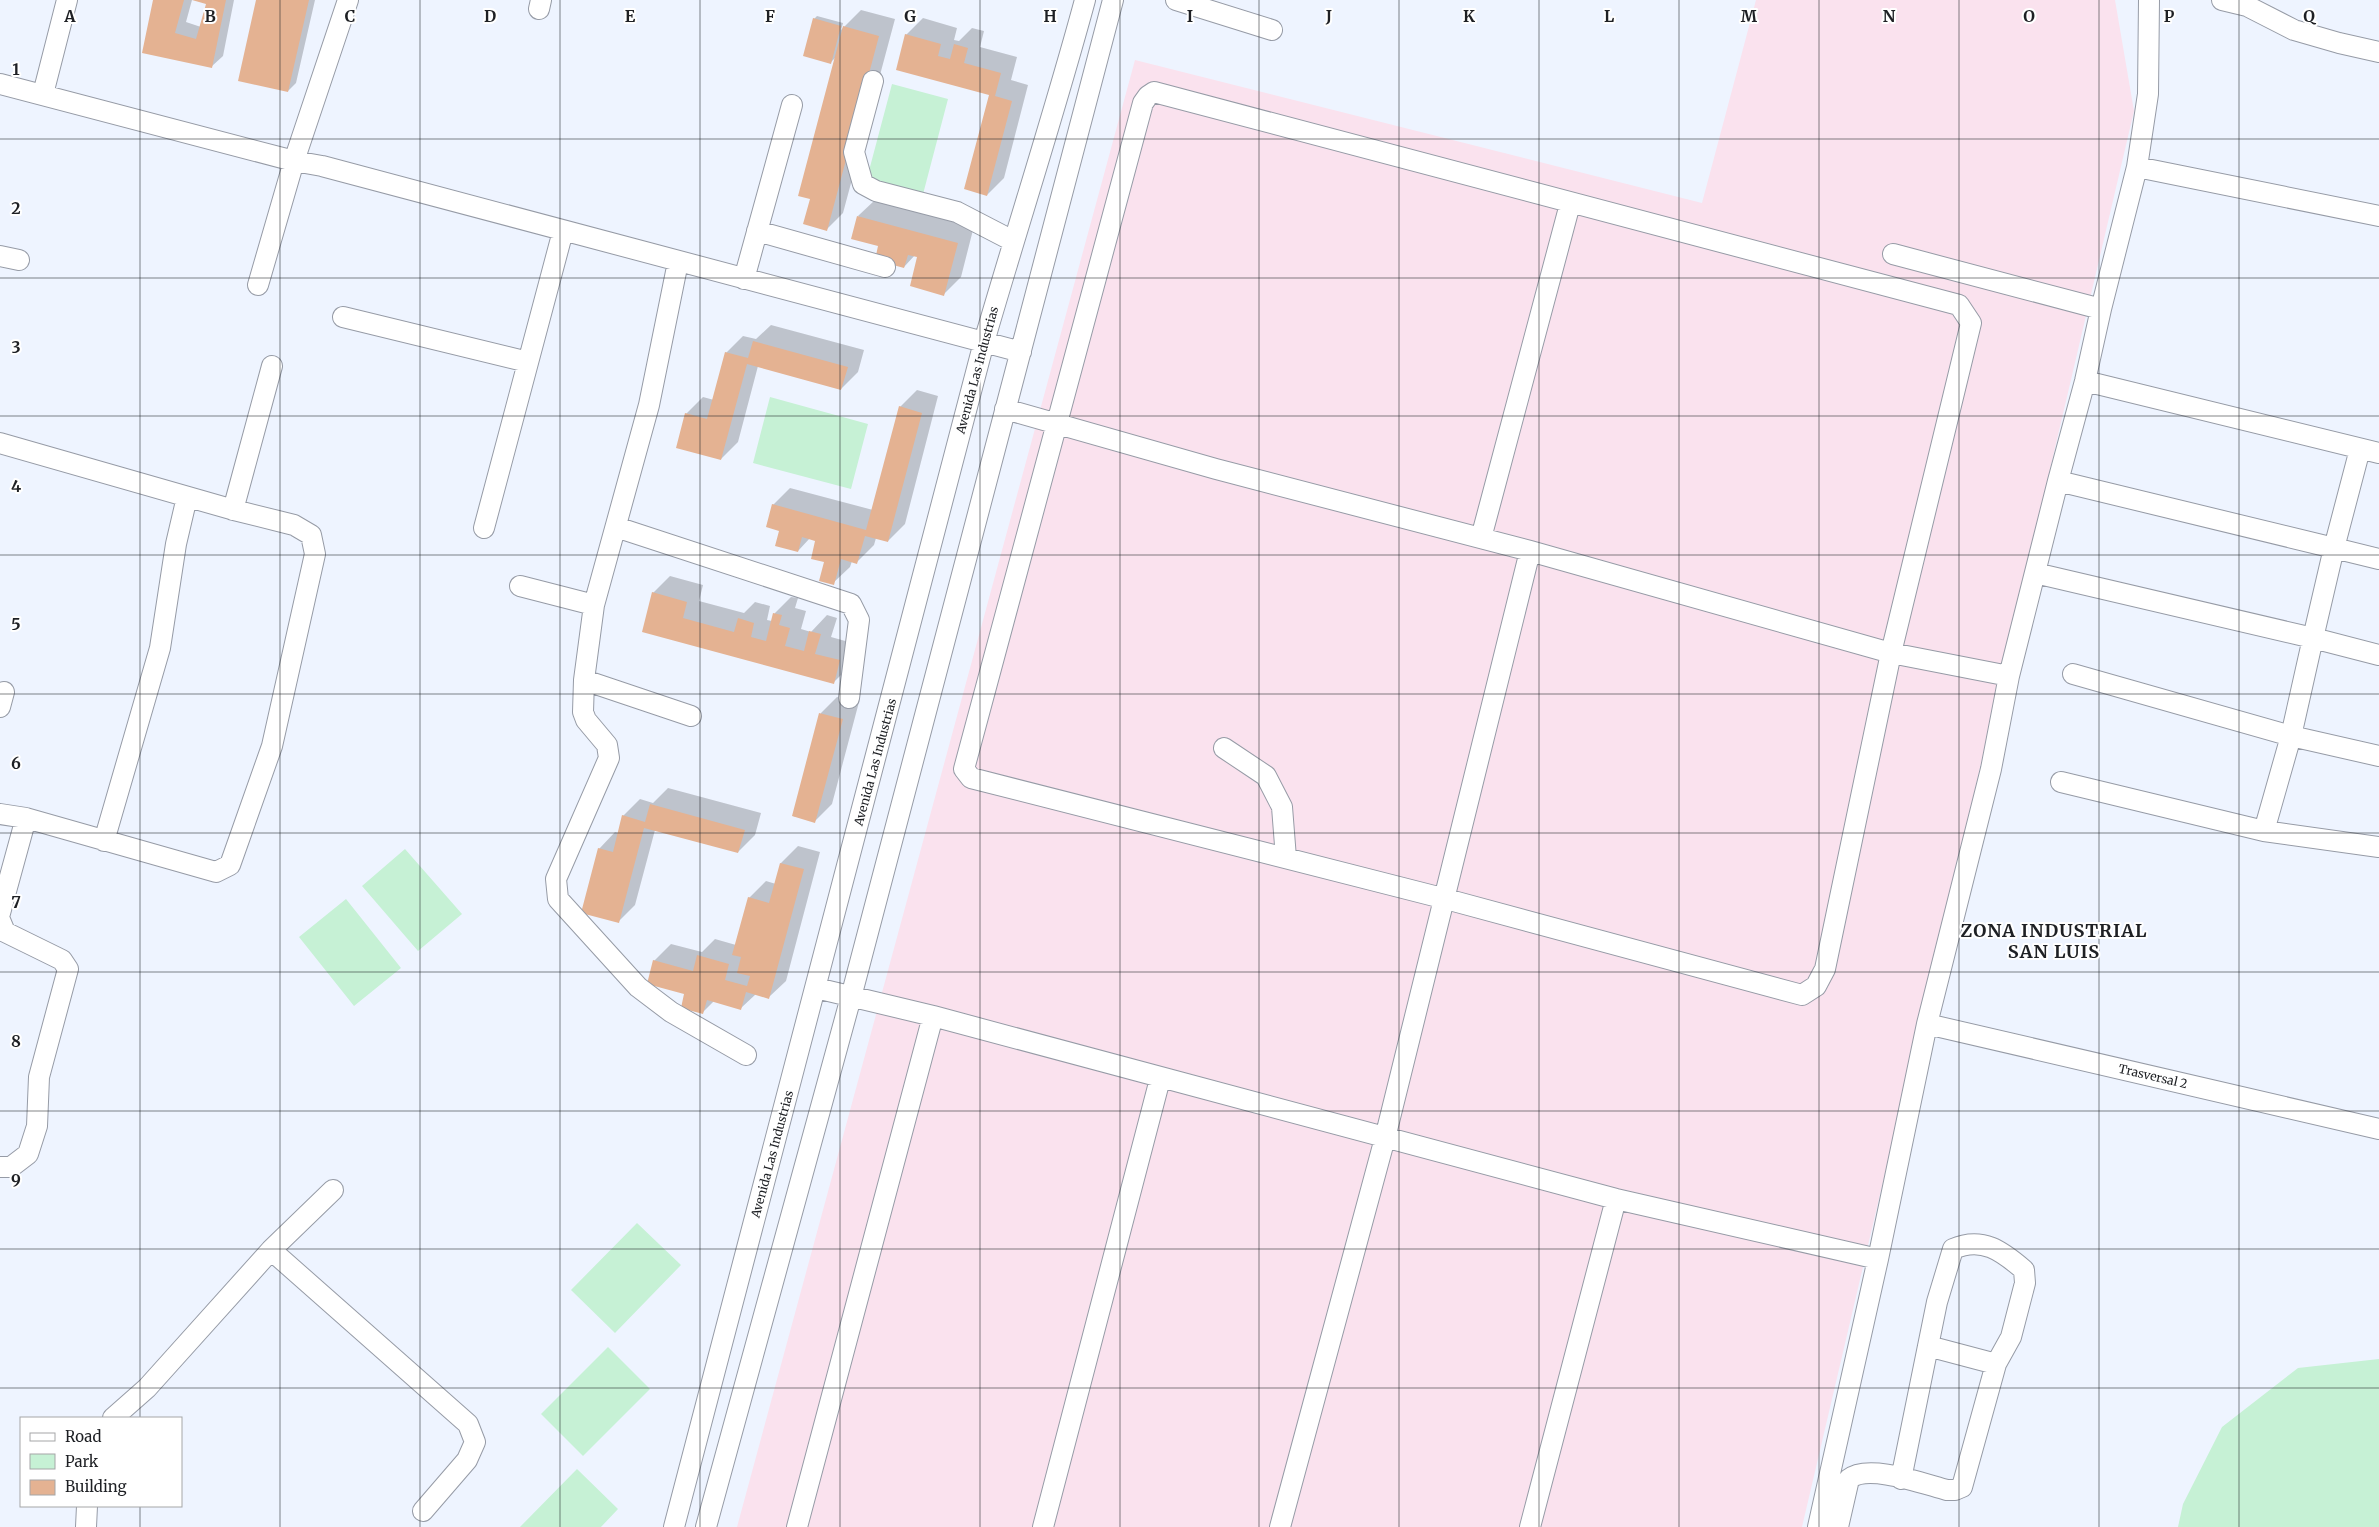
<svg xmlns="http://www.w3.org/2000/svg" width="2379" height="1527" viewBox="0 0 2379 1527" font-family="Merriweather,serif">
  <rect width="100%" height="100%" fill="#eef4ff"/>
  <!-- industrial -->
  <path fill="#fae2ee" d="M 1756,0 L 2115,0 L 2134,111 L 1802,1527 L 737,1527 L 1135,60 L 1702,203 Z"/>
  <!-- park -->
  <path fill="#c6f1d5" d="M 892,84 L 948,99 L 922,198 L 866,182 Z
    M 770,397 L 868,424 L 851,489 L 753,463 Z
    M 405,849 L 462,914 L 418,951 L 362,886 Z
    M 346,899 L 401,968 L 354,1006 L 299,937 Z
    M 637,1223 L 681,1265 L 615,1333 L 571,1290 Z
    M 608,1347 L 650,1389 L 583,1456 L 541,1414 Z
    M 2379,1359 L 2379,1527 L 2178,1527 L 2183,1504 L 2222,1427 L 2298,1368 Z
    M 577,1469 L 618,1509 L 601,1527 L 520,1527 Z"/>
  <!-- shadow -->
  <path fill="#0003" d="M 155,0 L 192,0 L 186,22 L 201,27 L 208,4 L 195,0 L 234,0 L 223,56 L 211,67 L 144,52 Z
    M 258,0 L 315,0 L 296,83 L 288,91 Z
    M 861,10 L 895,19 L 843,213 L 826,230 L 812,198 L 836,57 L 831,62 L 814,19 L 817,16 L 843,23 L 841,30 Z
    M 923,18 L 957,28 L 954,40 L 959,41 L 972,28 L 984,31 L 980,47 L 1017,57 L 1011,80 L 1028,85 L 1004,178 L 987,195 L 991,94 L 906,35 Z
    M 875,200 L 974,226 L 961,277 L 944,294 L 919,256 L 915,255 L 904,267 L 880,245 L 858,216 Z
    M 771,325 L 864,350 L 858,372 L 841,389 L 758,366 L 738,442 L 721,459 L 686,414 L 703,397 L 714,400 L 726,353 L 743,336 L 756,339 Z
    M 917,390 L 938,396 L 905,524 L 888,541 L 876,538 L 874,545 L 857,562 L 852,561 L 850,567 L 833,583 L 817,540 L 810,538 L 798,551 L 780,530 L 773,505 L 790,488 L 873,510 L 900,407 Z
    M 670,576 L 703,585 L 699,601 L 744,613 L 755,602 L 770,606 L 767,620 L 772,621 L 775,613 L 791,597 L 798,598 L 795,608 L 806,611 L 801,629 L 811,632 L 827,615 L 837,618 L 831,637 L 856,644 L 850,666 L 833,683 L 643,631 L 653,593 Z
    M 837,697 L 859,702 L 832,804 L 815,821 L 793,816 L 821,713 Z
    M 668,788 L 761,813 L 755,835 L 738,852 L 655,830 L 635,905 L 618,922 L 599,849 L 615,832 L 619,833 L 623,816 L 640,799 L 653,803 Z
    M 798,846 L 820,852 L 786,981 L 769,997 L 756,994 L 741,1008 L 714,1001 L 703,1012 L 654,961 L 671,944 L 702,952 L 715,939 L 736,945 L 749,898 L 766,881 L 776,884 L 781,863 Z"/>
  <!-- building -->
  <path fill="#e4b292" d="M 153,0 L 184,0 L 175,33 L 196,39 L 206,4 L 192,0 L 226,0 L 212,68 L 142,53 Z
    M 256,0 L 309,0 L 288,92 L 238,81 Z
    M 813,18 L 841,26 L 831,64 L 803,56 Z
    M 843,26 L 879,36 L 827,231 L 803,224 L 810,199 L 798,196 Z
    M 905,34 L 941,44 L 938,56 L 950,59 L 954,44 L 968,48 L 964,63 L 1001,73 L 995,96 L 1012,101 L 987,196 L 964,189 L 989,95 L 896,70 Z
    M 857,216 L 958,243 L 944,296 L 910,286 L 917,257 L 908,255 L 904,268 L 875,260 L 878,246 L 851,239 Z
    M 753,341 L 848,367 L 841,390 L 747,364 L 721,460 L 676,448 L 685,413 L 707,419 L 725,352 L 748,358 Z
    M 899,406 L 922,413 L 888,542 L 865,536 L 857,564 L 841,559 L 834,585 L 819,581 L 824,562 L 811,559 L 815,541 L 802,537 L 798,552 L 775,546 L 779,531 L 766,527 L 772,504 L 866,530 Z
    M 652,592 L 687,602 L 683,618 L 734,632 L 738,618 L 754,623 L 751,637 L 766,641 L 773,613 L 782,615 L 779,625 L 790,628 L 785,646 L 804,651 L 809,631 L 821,634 L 815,654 L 840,660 L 834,684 L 642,632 Z
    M 819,713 L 843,719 L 815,823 L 792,816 Z
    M 650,804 L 745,830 L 738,853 L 644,828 L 619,923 L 581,913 L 598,848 L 613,852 L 622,815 L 645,822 Z
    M 780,863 L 804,869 L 769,999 L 746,992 L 741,1010 L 707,1000 L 703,1014 L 681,1008 L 684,994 L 647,984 L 653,960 L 693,971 L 697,955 L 729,964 L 725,980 L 747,986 L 750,976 L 737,973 L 741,957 L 732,955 L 748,897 L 769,903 Z"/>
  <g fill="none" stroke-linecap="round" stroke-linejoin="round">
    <!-- minor casing -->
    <g stroke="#969ba6" stroke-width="22">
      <path id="minor" d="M 1176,0 L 1272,30
        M 2222,0 L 2247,6 L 2294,30 L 2339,43 L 2379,52
        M 539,9 L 541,0
        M 873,81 L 854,152 L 863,184 L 876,191 L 957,212 L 1013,241
        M 0,84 L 294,161 L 322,166 L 1021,352
        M 1154,92 L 1959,305 L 1971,323 L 1891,653 L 1825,969 L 1816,986 L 1802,995 L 1446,899 L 971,778 L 964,769 L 1143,103 L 1148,96 Z
        M 43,94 L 67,0
        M 2137,167 L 2379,216
        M 757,231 L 885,267
        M 1893,254 L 2101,309
        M 0,256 L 19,260
        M 678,262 L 649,405 L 594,605 L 584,680 L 583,712 L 586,720 L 607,745 L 609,758 L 556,879 L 558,899 L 638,987 L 671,1012 L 746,1055
        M 744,279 L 792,105
        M 258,285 L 294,161 L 348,0
        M 343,317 L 528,362
        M 2085,381 L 2379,453
        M 1005,409 L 1216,469 L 1530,551 L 1891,653 L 2009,676
        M 0,443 L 234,510 L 294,525 L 311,535 L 315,554 L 272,746 L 230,865 L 216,872 L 26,818 L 0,814
        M 2360,449 L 2334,548 L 2379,559
        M 233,510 L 272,366
        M 616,527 L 851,604 L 859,620 L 849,698
        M 484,528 L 563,231
        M 1481,538 L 1570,204
        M 2035,573 L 2313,638 L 2334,548 L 2058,481
        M 520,586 L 594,605
        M 2379,655 L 2313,638 L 2291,736 L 2379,756
        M 2073,674 L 2291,736 L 2264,831
        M 584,680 L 691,716
        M 0,707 L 4,692
        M 1224,748 L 1266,776 L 1282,807 L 1286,858
        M 2061,782 L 2264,831 L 2379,847
        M 104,841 L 160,648 L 176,544 L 187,497
        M 0,913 L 26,818
        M 0,920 L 5,932 L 62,960 L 68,969 L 39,1077 L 37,1126 L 28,1154 L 11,1167 L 0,1167
        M 816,988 L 933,1016 L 1616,1199 L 1878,1259
        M 1927,1024 L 2379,1129
        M 271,1250 L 468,1424 L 475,1442 L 467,1460 L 423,1511
        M 1928,1346 L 1996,1364
        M 113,1418 L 147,1388 L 271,1250 L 333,1190
        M 86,1527 L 87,1506
        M 674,1527 L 984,342 C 1017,228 1054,115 1085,0
        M 706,1527 L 851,997 L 1113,0
        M 797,1527 L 933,1016
        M 1043,1527 L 1160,1079
        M 1280,1527 L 1385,1138 L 1530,551
        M 1530,1527 L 1616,1199
        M 1818,1527 L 1878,1259 L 1927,1024 L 1991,769 L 2009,676 L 2058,481 L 2085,381 L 2101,309 L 2137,167 L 2148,94 L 2149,0
        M 1838,1527 L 1849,1479 C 1868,1463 1924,1484 1947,1490 L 1955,1490 L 1962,1487 L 1996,1364 L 2011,1337 L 2025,1283 L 2024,1270 C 2002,1251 1982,1236 1953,1249 L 1937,1302 L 1901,1479"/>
    </g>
    <!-- minor -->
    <use href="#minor" stroke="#fff" stroke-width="20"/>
  </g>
  <!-- grid -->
  <path fill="none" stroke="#1e2024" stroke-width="1" stroke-opacity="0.55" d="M 140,0 L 140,1418M 280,0 L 280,1527M 420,0 L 420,1527M 560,0 L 560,1527M 700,0 L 700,1527M 840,0 L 840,1527M 980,0 L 980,1527M 1120,0 L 1120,1527M 1259,0 L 1259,1527M 1399,0 L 1399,1527M 1539,0 L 1539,1527M 1679,0 L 1679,1527M 1819,0 L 1819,1527M 1959,0 L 1959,1527M 2099,0 L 2099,1527M 2239,0 L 2239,1527M 0,139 L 2379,139M 0,278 L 2379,278M 0,416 L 2379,416M 0,555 L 2379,555M 0,694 L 2379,694M 0,833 L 2379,833M 0,972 L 2379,972M 0,1111 L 2379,1111M 0,1249 L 2379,1249M 0,1388 L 2379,1388M 140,1506 L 140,1527"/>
  <g text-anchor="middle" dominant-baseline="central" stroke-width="4" stroke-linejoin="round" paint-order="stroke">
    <!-- street labels -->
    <g font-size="12" fill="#1e2024" stroke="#fff">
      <text transform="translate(977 370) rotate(-75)">Avenida Las Industrias</text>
      <text transform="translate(875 762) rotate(-75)">Avenida Las Industrias</text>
      <text transform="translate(2153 1076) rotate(13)">Trasversal 2</text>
      <text transform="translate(772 1154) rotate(-75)">Avenida Las Industrias</text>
    </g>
    <!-- district labels -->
    <g font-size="18" font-weight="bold" letter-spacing="1" fill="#1e2024" stroke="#fff">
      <text x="2054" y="930">ZONA INDUSTRIAL<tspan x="2054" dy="21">SAN LUIS</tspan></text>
    </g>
  </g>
  <g font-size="16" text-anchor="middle" font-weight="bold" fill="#1e2024" stroke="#fff" stroke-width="4" stroke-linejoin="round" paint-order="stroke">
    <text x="70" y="22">A</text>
    <text x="210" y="22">B</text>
    <text x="350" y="22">C</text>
    <text x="490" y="22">D</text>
    <text x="630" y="22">E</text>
    <text x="770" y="22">F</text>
    <text x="910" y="22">G</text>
    <text x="1050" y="22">H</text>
    <text x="1190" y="22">I</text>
    <text x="1329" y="22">J</text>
    <text x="1469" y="22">K</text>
    <text x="1609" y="22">L</text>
    <text x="1749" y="22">M</text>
    <text x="1889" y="22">N</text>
    <text x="2029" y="22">O</text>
    <text x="2169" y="22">P</text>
    <text x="2309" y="22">Q</text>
    <text x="16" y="75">1</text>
    <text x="16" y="214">2</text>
    <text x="16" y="353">3</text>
    <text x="16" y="492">4</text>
    <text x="16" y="630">5</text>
    <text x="16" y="769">6</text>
    <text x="16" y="908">7</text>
    <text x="16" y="1047">8</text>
    <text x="16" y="1186">9</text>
  </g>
  <!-- legend -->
  <rect x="20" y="1417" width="162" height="90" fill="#ffffff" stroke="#a5a6a7"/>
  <rect x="30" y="1433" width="25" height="8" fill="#ffffff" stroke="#a5a6a7"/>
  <text x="65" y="1442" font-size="15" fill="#1e2024">Road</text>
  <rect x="30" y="1454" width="25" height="15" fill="#c6f1d5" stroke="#a5a6a7"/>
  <text x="65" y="1467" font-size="15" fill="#1e2024">Park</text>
  <rect x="30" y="1480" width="25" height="15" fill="#e4b292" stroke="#a5a6a7"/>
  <text x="65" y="1492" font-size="15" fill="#1e2024">Building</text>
</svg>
